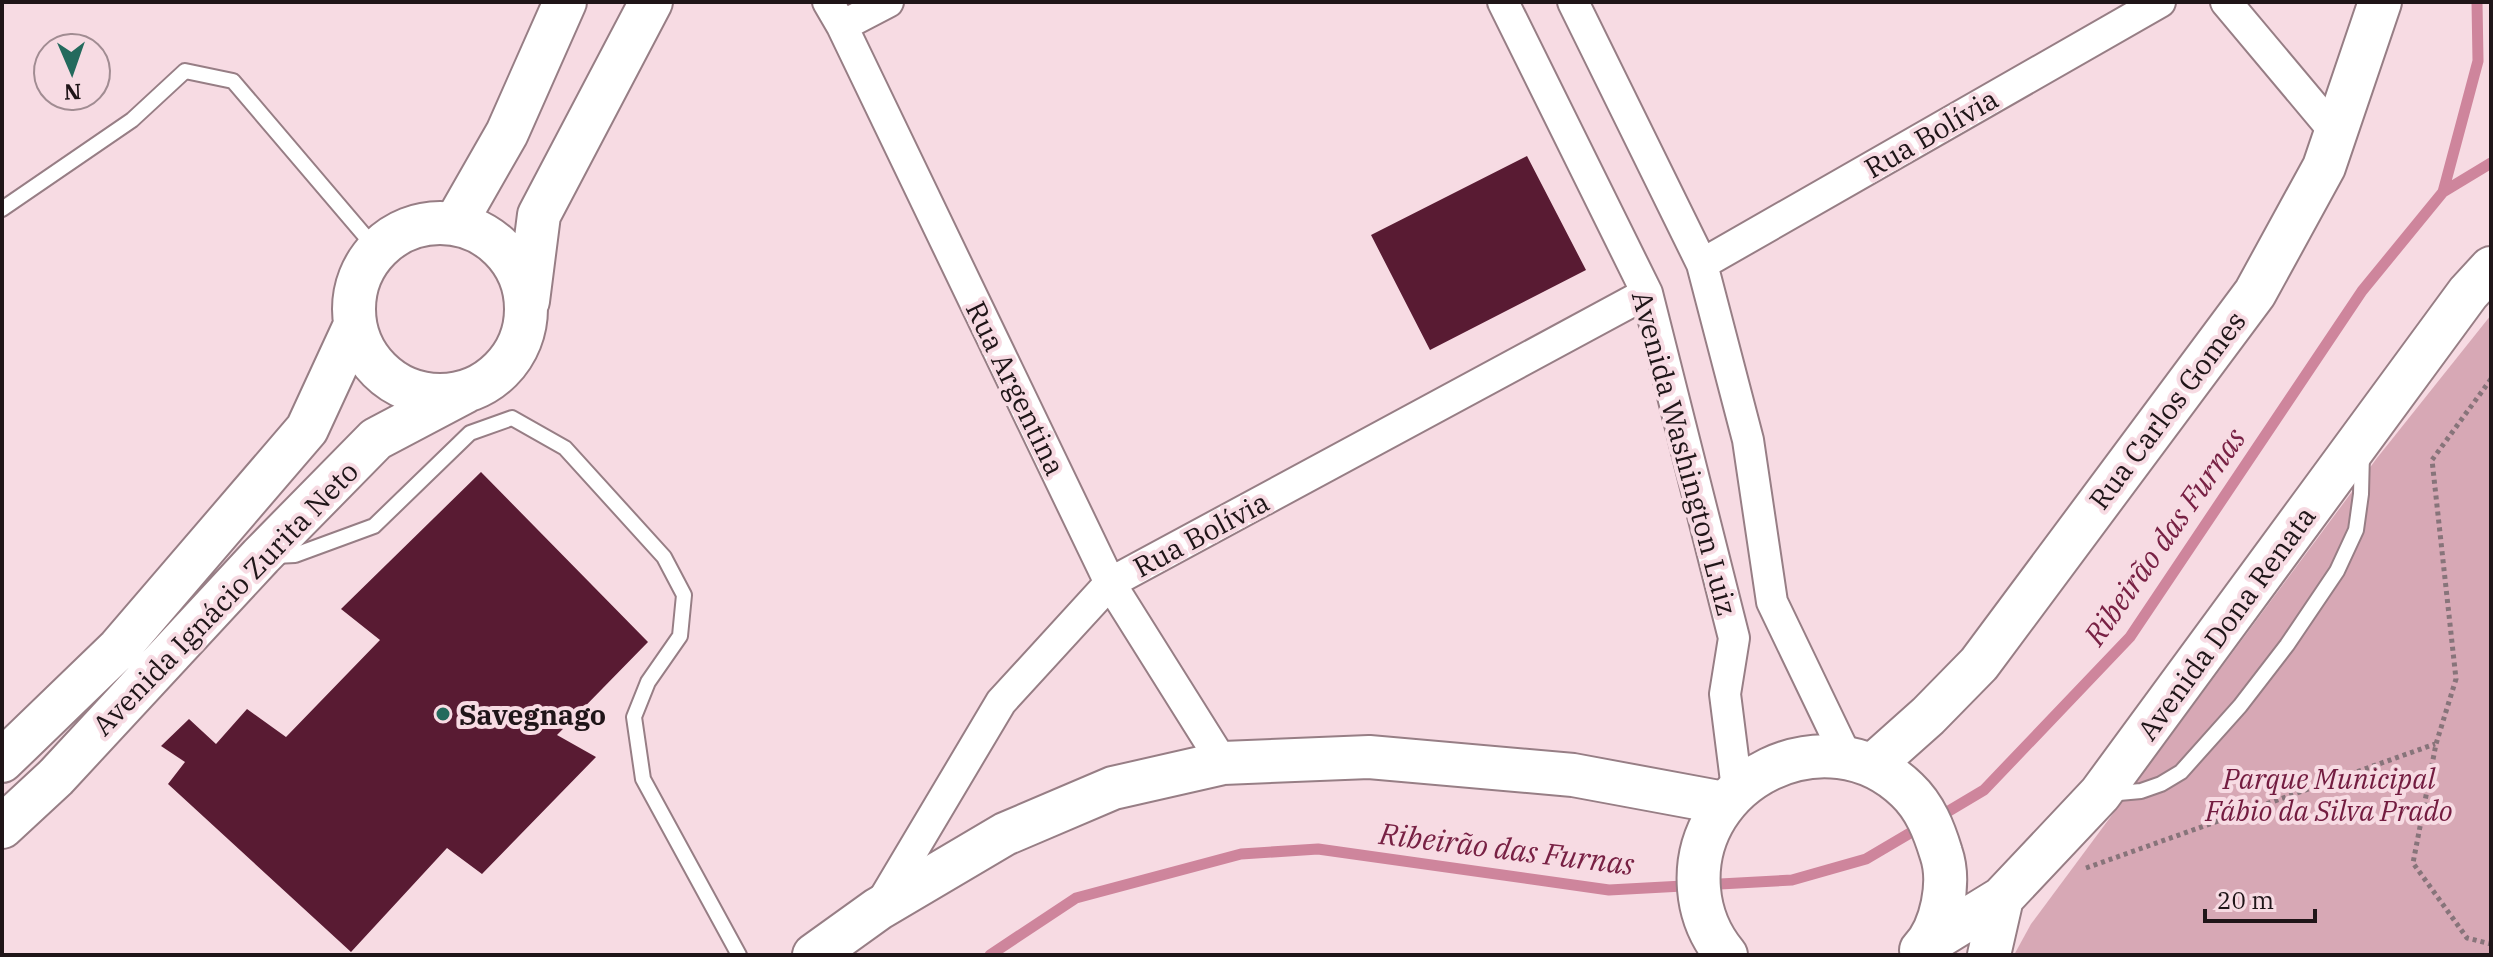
<svg xmlns="http://www.w3.org/2000/svg" width="2493" height="957" viewBox="0 0 2493 957" font-family="'IBM Plex Serif',serif">
  <rect width="100%" height="100%" fill="#f7dbe3"/>
  <!-- green -->
  <path fill="#d7a8b5" d="M 2491,315 L 2491,955 L 2014,955 L 2031,924 L 2377,458 Z"/>
  <g fill="none" stroke-linecap="round" stroke-linejoin="round">
    <!-- stream -->
    <path stroke="#ce859c" stroke-width="11" d="M 2443,192 L 2478,61 L 2477,2
      M 1937,818 L 1984,790 L 2130,637 L 2362,291 L 2443,192 L 2491,163
      M 990,955 L 1076,898 L 1241,854 L 1318,849 L 1609,890 L 1792,880 L 1866,859 L 1922,826"/>
  </g>
  <!-- building -->
  <path fill="#591b33" d="M 1527,156 L 1586,270 L 1430,350 L 1371,235 Z
    M 481,472 L 648,642 L 557,735 L 596,757 L 482,874 L 447,848 L 351,952 L 168,784 L 185,762 L 161,746 L 189,719 L 216,744 L 247,709 L 286,737 L 380,640 L 341,609 Z"/>
  <g fill="none" stroke-linecap="round" stroke-linejoin="round">
    <!-- lane casing -->
    <g stroke="#977e85" stroke-width="18">
      <path id="lane" d="M 2,209 L 132,120 L 185,71 L 233,81 L 377,250
        M 275,556 L 295,555 L 374,526 L 470,433 L 512,418 L 565,448 L 664,557 L 684,595 L 680,636 L 648,682 L 634,717 L 643,779 L 739,955
        M 2108,794 L 2141,791 L 2161,784 L 2181,772 L 2240,706 L 2287,645 L 2337,571 L 2356,530 L 2361,494 L 2362,453"/>
    </g>
    <!-- street casing -->
    <g stroke="#977e85" stroke-width="34">
      <path id="street" d="M 828,2 L 842,26 L 1110,583 L 1223,763
        M 1503,2 L 1647,293 L 1734,638 L 1725,694 L 1737,789
        M 1573,2 L 1702,264 L 1748,440 L 1772,602 L 1847,758
        M 2226,2 L 2335,132
        M 842,26 L 888,2
        M 1702,264 L 2160,2
        M 879,907 L 1001,702 L 1110,583 L 1647,293"/>
    </g>
    <!-- secondary casing -->
    <g stroke="#977e85" stroke-width="46">
      <path id="secondary" d="M354 309a86 86 0 1 1 172 0a86 86 0 1 1-172 0Z
        M 455,224 L 507,133 L 565,2
        M 528,301 L 539,215 L 651,2
        M 2,761 L 119,648 L 307,429 L 355,325
        M 1872,766 L 1928,716 L 1979,664 L 2255,293 L 2324,167 L 2380,2
        M 2,827 L 56,777 L 261,556 L 376,439 L 465,392
        M 1927,944 L 2002,898 L 2100,794 L 2468,293 L 2491,268
        M 814,955 L 878,909 L 1005,834 L 1113,788 L 1223,763 L 1369,757 L 1573,775 L 1724,803
        M 1726,955 C 1710,936 1701,914 1699,889 C 1690,779 1827,712 1907,790 C 1925,807 1934,830 1941,853 C 1951,882 1942,928 1921,950
        M 1989,955 L 2002,898"/>
    </g>
    <!-- path -->
    <path stroke="#87747a" stroke-width="5" stroke-dasharray="4 4" stroke-linecap="butt" d="M 2491,379 L 2432,460 L 2456,679 L 2436,744 L 2413,863 L 2467,938 L 2491,944
      M 2086,868 L 2435,744"/>
    <!-- lane -->
    <use href="#lane" stroke="#fff" stroke-width="14"/>
    <!-- street -->
    <use href="#street" stroke="#fff" stroke-width="30"/>
    <!-- secondary -->
    <use href="#secondary" stroke="#fff" stroke-width="42"/>
  </g>
  <!-- markers -->
  <circle fill="#246a5d" stroke="#f7dbe3" stroke-width="3" cx="443" cy="714" r="8"/>
  <g text-anchor="middle" dominant-baseline="central" stroke-width="8" stroke-linejoin="round" paint-order="stroke">
    <!-- street labels -->
    <g font-size="28" fill="#1f1518" stroke="#f7dbe3">
      <text transform="translate(1931 133) rotate(-30)">Rua Bolívia</text>
      <text transform="translate(1016 388) rotate(64)">Rua Argentina</text>
      <text transform="translate(2167 410) rotate(-53)">Rua Carlos Gomes</text>
      <text transform="translate(1685 453) rotate(75)">Avenida Washington Luiz</text>
      <text transform="translate(1201 534) rotate(-28)">Rua Bolívia</text>
      <text transform="translate(225 598) rotate(-46)">Avenida Ignácio Zurita Neto</text>
      <text transform="translate(2226 623) rotate(-54)">Avenida Dona Renata</text>
    </g>
    <!-- poi labels -->
    <g font-size="28" font-weight="bold" fill="#1f1518" stroke="#f7dbe3" text-anchor="start">
      <text x="459" y="714">Savegnago</text>
    </g>
    <!-- park labels -->
    <g font-size="28" font-style="italic" fill="#731c40" stroke="#f7dbe3">
      <text x="2329" y="778">Parque Municipal<tspan x="2329" dy="32">Fábio da Silva Prado</tspan></text>
    </g>
    <!-- water labels -->
    <g font-size="30" font-style="italic" fill="#782144" stroke="#f7dbe3">
      <text transform="translate(2164 536) rotate(-55)">Ribeirão das Furnas</text>
      <text transform="translate(1507 848) rotate(7)">Ribeirão das Furnas</text>
    </g>
  </g>
  <!-- border -->
  <rect width="2493" height="957" fill="none" stroke="#1f1518" stroke-width="8"/>
  <!-- north arrow -->
  <g transform="translate(72 72) rotate(178)"><circle r="38" fill="#f7dbe3" stroke="#a18c92" stroke-width="2"/>
  <path d="M0-6L14 30L0 20L-14 30Z" fill="#246a5d"/>
  <text y="-12" font-size="22" font-weight="bold" text-anchor="middle" fill="#1f1518">N</text>
  </g>
  <!-- scale -->
  <path d="M2205 909v12h110v-12" fill="none" stroke="#1f1518" stroke-width="4"/>
  <text x="2217" y="909" font-size="24" fill="#1f1518" stroke="#f7dbe3" stroke-width="6" paint-order="stroke">20 m</text>
</svg>
